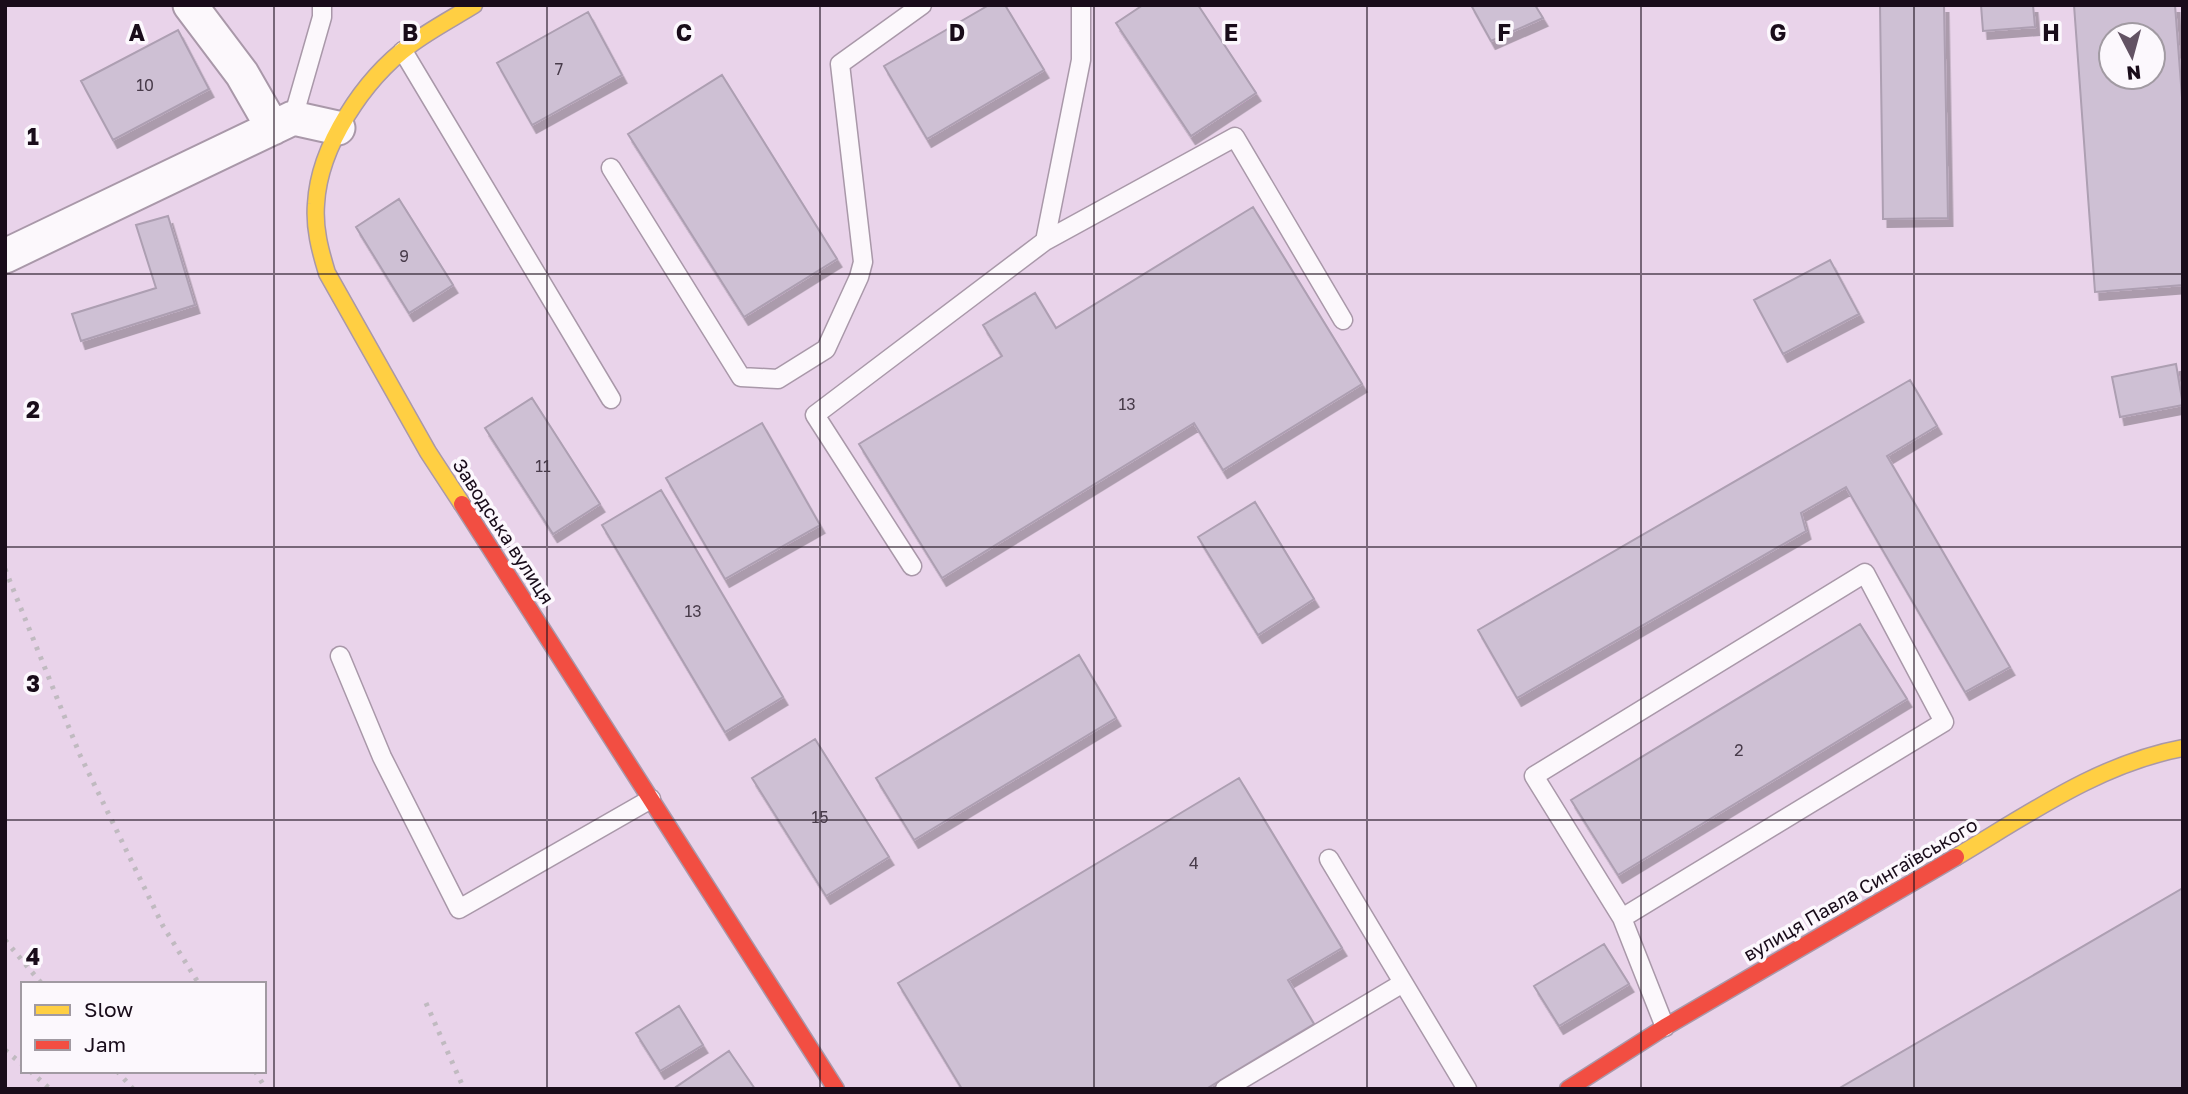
<svg xmlns="http://www.w3.org/2000/svg" width="2188" height="1094" viewBox="0 0 2188 1094" font-family="'Golos Text',sans-serif">
  <defs>
    <filter id="shadow"><feDropShadow dx="4.5" dy="8" stdDeviation="0" flood-color="#0004"/></filter>
  </defs>
  <rect width="100%" height="100%" fill="#e9d3ea"/>
  <!-- building -->
  <path fill="#cec0d4" stroke="#ad9fb2" stroke-width="2" fill-rule="evenodd" filter="url(#shadow)" d="M 989,5 L 1005,5 L 1044,70 L 927,139 L 884,66 Z
    M 1143,5 L 1198,5 L 1256,93 L 1191,136 L 1116,23 Z
    M 1471,5 L 1535,5 L 1543,18 L 1491,41 Z
    M 1880,5 L 1944,5 L 1948,218 L 1883,219 Z
    M 1981,5 L 2033,5 L 2035,27 L 1983,31 Z
    M 2074,5 L 2175,5 L 2183,111 L 2183,285 L 2095,292 ZM 2111,35 L 2153,35 L 2153,77 L 2111,77 Z
    M 588,12 L 622,75 L 532,125 L 497,63 Z
    M 178,30 L 209,89 L 113,140 L 81,81 Z
    M 722,75 L 837,259 L 744,317 L 628,134 Z
    M 399,199 L 453,285 L 409,313 L 356,227 Z
    M 1253,207 L 1362,384 L 1223,470 L 1194,423 L 942,578 L 859,444 L 1002,356 L 983,325 L 1035,293 L 1056,328 Z
    M 168,216 L 195,305 L 81,341 L 72,314 L 156,288 L 136,225 Z
    M 1830,260 L 1859,314 L 1783,354 L 1754,300 Z
    M 2176,364 L 2183,405 L 2120,417 L 2112,377 Z
    M 1910,380 L 1937,426 L 1887,456 L 2010,667 L 1965,692 L 1846,487 L 1801,513 L 1806,531 L 1517,698 L 1478,630 Z
    M 532,398 L 600,504 L 553,534 L 485,428 Z
    M 762,423 L 820,525 L 725,579 L 666,478 Z
    M 661,490 L 783,697 L 725,732 L 602,525 Z
    M 1255,502 L 1314,599 L 1258,635 L 1198,537 Z
    M 1860,624 L 1907,699 L 1618,875 L 1571,800 Z
    M 1079,655 L 1116,718 L 914,840 L 876,778 Z
    M 815,739 L 889,857 L 826,896 L 752,778 Z
    M 1239,778 L 1342,948 L 1288,980 L 1314,1024 L 1206,1089 L 962,1089 L 898,983 Z
    M 2183,888 L 2183,1089 L 1838,1089 Z
    M 1604,944 L 1629,984 L 1559,1026 L 1534,986 Z
    M 679,1006 L 703,1045 L 660,1071 L 636,1033 Z
    M 729,1051 L 755,1089 L 678,1089 L 676,1087 Z"/>
  <g fill="none" stroke-linecap="round" stroke-linejoin="round">
    <!-- lane casing -->
    <g stroke="#a998a9" stroke-width="21">
      <path id="lane" d="M 403,51 L 611,399
        M 293,118 L 322,17 L 322,5
        M 611,168 L 741,377 L 778,379 L 826,349 L 859,277 L 863,262 L 840,64 L 922,5
        M 1045,241 L 1081,60 L 1081,5
        M 912,566 L 815,415 L 1045,241 L 1235,137 L 1343,320
        M 340,656 L 382,757 L 459,909 L 651,799
        M 1329,859 L 1467,1089
        M 1622,918 L 1944,722 L 1865,573 L 1534,776 L 1622,918 L 1665,1027
        M 1225,1089 L 1403,983"/>
    </g>
    <!-- street casing -->
    <g stroke="#a998a9" stroke-width="37">
      <path id="street" d="M 190,5 L 242,74 L 273,128
        M 5,256 L 293,118 L 338,128"/>
    </g>
    <!-- slow casing -->
    <g stroke="#a998a9" stroke-width="19">
      <path id="slow" d="M 462,504 L 428,452 L 327,273 C 320,250 314,228 316,204 C 319,146 364,79 410,45 C 430,30 453,18 474,5
        M 1956,857 C 2027,815 2100,763 2183,748"/>
    </g>
    <!-- jam casing -->
    <g stroke="#a998a9" stroke-width="19">
      <path id="jam" d="M 462,504 L 836,1089
        M 1568,1089 L 1665,1027 L 1956,857"/>
    </g>
    <!-- lane -->
    <use href="#lane" stroke="#fcf8fc" stroke-width="18"/>
    <!-- street -->
    <use href="#street" stroke="#fcf8fc" stroke-width="33"/>
    <!-- slow -->
    <use href="#slow" stroke="#ffcf43" stroke-width="16"/>
    <!-- jam -->
    <use href="#jam" stroke="#f24e42" stroke-width="16"/>
    <!-- rail -->
    <path stroke="#c0bac0" stroke-width="5" stroke-dasharray="3.5 7" stroke-linecap="butt" d="M 5,569 L 80,755 L 163,926 L 199,984
      M 5,940 L 42,984
      M 426,1003 L 464,1089
      M 5,1050 L 23,1065
      M 30,1071 L 50,1089
      M 117,1071 L 133,1089
      M 255,1071 L 266,1089"/>
  </g>
  <!-- grid -->
  <path fill="none" stroke="#190c1a" stroke-width="2" stroke-opacity="0.55" d="M 274,5 L 274,1089M 547,5 L 547,1089M 820,5 L 820,1089M 1094,5 L 1094,1089M 1367,5 L 1367,1089M 1641,5 L 1641,1089M 1914,5 L 1914,1089M 5,274 L 2183,274M 5,547 L 2183,547M 5,820 L 2183,820"/>
  <g text-anchor="middle" dominant-baseline="central" stroke-width="7" stroke-linejoin="round" paint-order="stroke">
    <!-- number labels -->
    <g font-size="16" fill="#483b4a">
      <text x="559" y="69">7</text>
      <text x="145" y="85">10</text>
      <text x="404" y="256">9</text>
      <text x="1127" y="404">13</text>
      <text x="543" y="466">11</text>
      <text x="693" y="611">13</text>
      <text x="1739" y="750">2</text>
      <text x="820" y="817">15</text>
      <text x="1194" y="863">4</text>
    </g>
    <!-- street labels -->
    <g font-size="19" fill="#190c1a" stroke="#fcf8fd">
      <text transform="translate(504 531) rotate(57)">Заводська вулиця</text>
      <text transform="translate(1860 889) rotate(-30)">вулиця Павла Сингаївського</text>
    </g>
  </g>
  <g font-size="23" text-anchor="middle" font-weight="bold" fill="#190c1a" stroke="#fcf8fd" stroke-width="7" stroke-linejoin="round" paint-order="stroke">
    <text x="137" y="41">A</text>
    <text x="410" y="41">B</text>
    <text x="684" y="41">C</text>
    <text x="957" y="41">D</text>
    <text x="1231" y="41">E</text>
    <text x="1504" y="41">F</text>
    <text x="1778" y="41">G</text>
    <text x="2051" y="41">H</text>
    <text x="33" y="145">1</text>
    <text x="33" y="418">2</text>
    <text x="33" y="692">3</text>
    <text x="33" y="965">4</text>
  </g>
  <!-- border -->
  <rect width="2188" height="1094" fill="none" stroke="#190c1a" stroke-width="14"/>
  <!-- legend -->
  <rect x="21" y="982" width="245" height="91" fill="#fcf8fd" stroke="#a19aa2" stroke-width="2"/>
  <rect x="35" y="1005" width="35" height="10" fill="#ffcf43" stroke="#a19aa2" stroke-width="2"/>
  <text x="84" y="1017" font-size="21" fill="#190c1a">Slow</text>
  <rect x="35" y="1040" width="35" height="10" fill="#f24e42" stroke="#a19aa2" stroke-width="2"/>
  <text x="84" y="1052" font-size="21" fill="#190c1a">Jam</text>
  <!-- north arrow -->
  <g transform="translate(2132 56) rotate(174)"><circle r="33" fill="#fcf8fd" stroke="#a19aa2" stroke-width="2"/>
  <path d="M0-5L12 26L0 18L-12 26Z" fill="#625263"/>
  <text y="-10" font-size="19" font-weight="bold" text-anchor="middle" fill="#190c1a">N</text>
  </g>
</svg>
